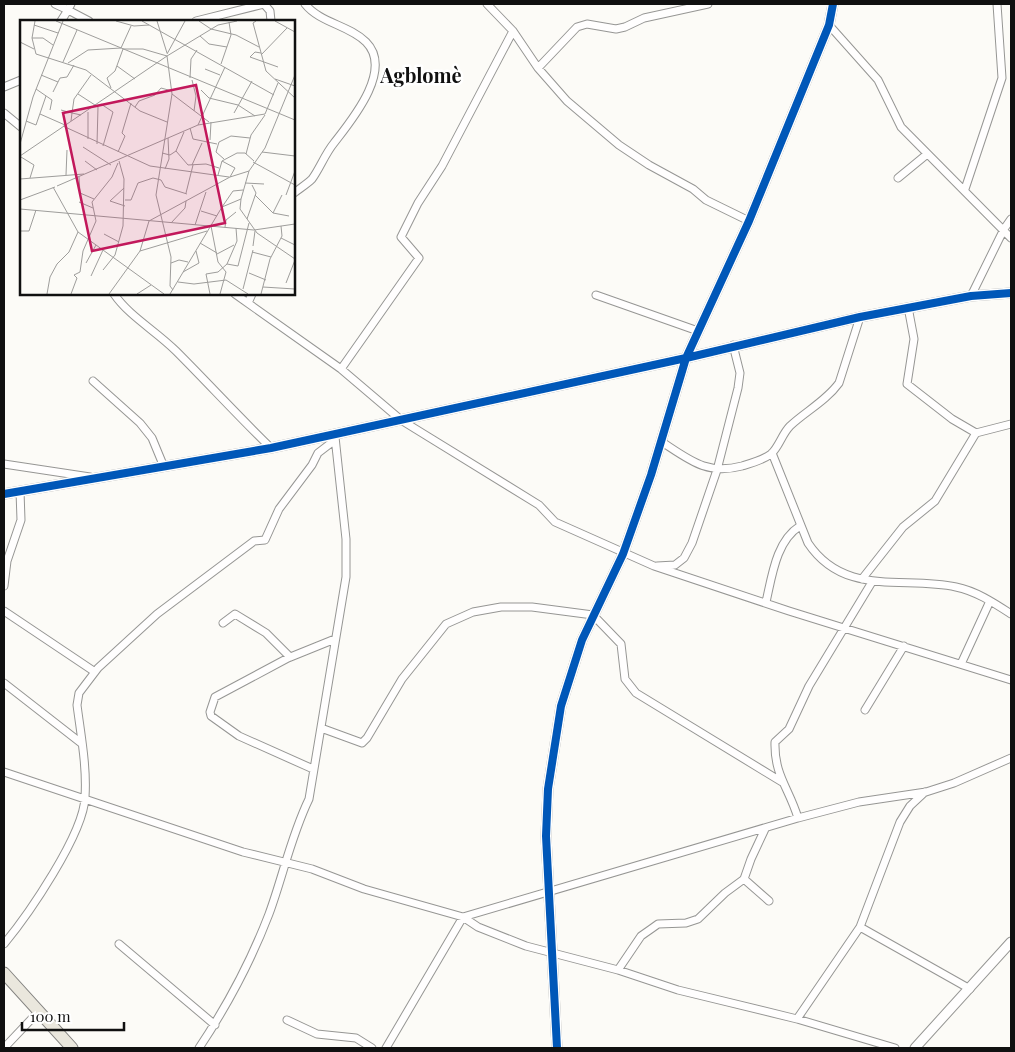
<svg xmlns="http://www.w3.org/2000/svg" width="1015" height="1052" viewBox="0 0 1015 1052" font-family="'Playfair Display',serif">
  <rect width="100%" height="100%" fill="#fcfbf7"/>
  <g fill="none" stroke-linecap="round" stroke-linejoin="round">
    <!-- minor casing -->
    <g stroke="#969694" stroke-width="9">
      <path id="minor" d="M 55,4 L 68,10 L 61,21
        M 71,4 L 68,10 L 89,21
        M 264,4 L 270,11 L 271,21
        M 487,4 L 513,31 L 538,68 L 567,101 L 619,145 L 649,165 L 693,189 L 706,200 L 749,221
        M 196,21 L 264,4
        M 829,25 L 878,80 L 901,127 L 1011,238
        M 538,68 L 577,27 L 587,24 L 616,29 L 625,27 L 644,18 L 708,4
        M 4,87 L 21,80
        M 4,113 L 21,127
        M 898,178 L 926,155
        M 965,189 L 1002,78 L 997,4
        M 294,193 C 299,189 307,184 312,179 C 320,168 325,154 334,143 C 351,121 394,70 366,42 C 349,25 320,23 305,4
        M 114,294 C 129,316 156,331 176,351 C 208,383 238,416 271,448
        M 235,294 L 341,369 L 401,420 L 539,505 L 555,522 L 654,566 L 789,611 L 1011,680
        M 596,295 L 698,331
        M 971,296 L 1004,229 L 1011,219
        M 248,303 L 252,294
        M 908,307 L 914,339 L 907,384 L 952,419 L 976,433
        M 341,369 L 419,258 L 401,237 L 418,203 L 442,166 L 513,31
        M 93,381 L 140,423 L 152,438 L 164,467
        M 662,442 C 691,461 707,475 742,466 C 752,463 763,460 771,454 C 779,447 782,434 790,426 C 806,411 826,401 839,383 L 860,317
        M 772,453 L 808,543 C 844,597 903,576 956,587 C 976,591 994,603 1011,614
        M 4,464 L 90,477
        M 657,566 L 675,565 L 684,558 L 692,543 L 717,470 L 738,388 L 740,373 L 733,345
        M 862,579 L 903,527 L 935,501 L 976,433 L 1011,424
        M 4,586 L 7,561 L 21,520 L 20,491
        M 766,602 C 772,576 776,541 800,526
        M 4,611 L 95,672
        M 223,623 L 235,614 L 266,633 L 290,657
        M 961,664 L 990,601
        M 4,683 L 81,743
        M 865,710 L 904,646
        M 321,728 L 362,743 L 367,738 L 402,679 L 446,624 L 473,612 L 501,607 L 532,607 L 593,615 L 621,644 L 625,679 L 636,693 L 782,782
        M 313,769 L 239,736 L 211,716 L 210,712 L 215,697 L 288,658 L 335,639
        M 4,772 L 243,852 L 312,869 L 364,889 L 463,917 L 478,927 L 526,946 L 618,970 L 678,990 L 797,1019 L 895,1048
        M 798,818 C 789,788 774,775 775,742 L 789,729 L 809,686 L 872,582
        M 744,879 L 769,901
        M 860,927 L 970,989
        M 4,944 C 28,915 84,834 85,797 C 87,767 81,736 77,705 L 79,693 L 98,668 L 157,614 L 254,541 L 265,540 L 279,509 L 312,465 L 318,453 L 335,440
        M 119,944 L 215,1025
        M 618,970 L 641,936 L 651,929 L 658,924 L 686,923 L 698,919 L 725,893 L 744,879 L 751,859 L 765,829
        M 797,1019 L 860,927 L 900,822 L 910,806 L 925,792
        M 287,1020 L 317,1034 L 356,1038 L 372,1048
        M 4,1048 L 39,1011
        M 199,1048 C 227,1006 251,961 269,914 C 283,876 291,836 309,799 L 346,577 L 346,539 L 335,437
        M 386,1048 L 463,917 L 798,818 L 859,802 L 926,792 L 954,783 L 1011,758"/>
    </g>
    <!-- tertiary casing -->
    <g stroke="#969694" stroke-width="11">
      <path id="tertiary" d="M 4,494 L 271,448 L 686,358 L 860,317 L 971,296 L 1011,293
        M 557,1048 L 546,836 L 548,789 L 561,706 L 582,640 L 623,554 L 651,475 L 686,358 L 749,221 L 829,25 L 833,4
        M 915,1048 L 1011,942"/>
    </g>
    <!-- primary casing -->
    <g stroke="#848381" stroke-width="13">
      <path id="primary" d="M 4,973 L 72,1048"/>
    </g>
    <!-- minor -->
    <use href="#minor" stroke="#fffefe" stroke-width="7"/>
    <!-- tertiary -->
    <use href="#tertiary" stroke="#fffefe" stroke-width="9"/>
    <!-- primary -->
    <use href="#primary" stroke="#eae7dd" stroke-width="11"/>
    <!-- cycleway casing -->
    <g stroke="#fff" stroke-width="11">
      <path id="cycleway" d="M 4,494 L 271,448 L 686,358 L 860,317 L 971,296 L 1011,293
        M 557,1048 L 546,836 L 548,789 L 561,706 L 582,640 L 623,554 L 651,475 L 686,358 L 749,221 L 829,25 L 833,4"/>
    </g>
    <!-- cycleway -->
    <use href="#cycleway" stroke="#0057b8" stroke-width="8"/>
  </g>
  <g text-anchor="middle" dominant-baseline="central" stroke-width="5" stroke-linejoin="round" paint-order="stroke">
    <!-- quarter labels -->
    <g font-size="20" font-weight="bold" fill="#101010" stroke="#fff">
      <text x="421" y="74">Agblomè</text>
    </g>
  </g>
  <!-- overview -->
  <g transform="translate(20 20)">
    <rect width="275" height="275" fill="#fcfbf7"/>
    <path fill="none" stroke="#9e9d9b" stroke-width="1" d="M 15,1 L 12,18 L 16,34 L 66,50 L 120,91 L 147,102M 36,1 L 275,100M 96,1 L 114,6 L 129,5M 122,1 L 254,75M 137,1 L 147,33M 179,1 L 191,9 L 216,15 L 239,27M 236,1 L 233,3 L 246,51 L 275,78M 255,1 L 275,12M 14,5 L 38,13M 180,16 L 189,24 L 207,27M 12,18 L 23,18 L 33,25M 0,22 L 14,29M 241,33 L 235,32 L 230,37 L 258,47M 147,34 L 165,1M 241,35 L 267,8M 43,42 L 57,10M 48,43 L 68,30 L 101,28 L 111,6M 201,44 L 211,15 L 209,2M 97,46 L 115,59M 185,49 L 200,55M 21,55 L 38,62M 170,58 L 171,39 L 177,30M 255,59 L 275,66M 172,60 L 176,76 L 174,91M 91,68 L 87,58 L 95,51 L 103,29 L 123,29 L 147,36M 16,69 L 32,80 L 30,90M 181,70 L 189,78 L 218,85 L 235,96M 33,72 L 40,58 L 47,57 L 54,45M 58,74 L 78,87 L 77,124M 152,74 L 189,102M 81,84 L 93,92 L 83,126M 115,87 L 119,81 L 135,75 L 141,68 L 152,71M 41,90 L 52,93 L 51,101M 214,93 L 232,61M 20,94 L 45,105M 61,95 L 52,93 L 54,79 L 71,55M 6,101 L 16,105 L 26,76M 178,105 L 205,47M 43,106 L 130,146 L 209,157M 170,108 L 173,119 L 197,124M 68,119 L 68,92M 190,120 L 191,102M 0,124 L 13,77 L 43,1M 63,127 L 91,145M 156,131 L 168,145 L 186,144 L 199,148M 98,132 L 105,116 L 102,113 L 111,83M 242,132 L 275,136M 142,133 L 150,135 L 156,131 L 164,112M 226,134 L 231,115 L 245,95M 0,136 L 147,36M 1,137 L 14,145 L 10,158M 204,139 L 196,132 L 199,122 L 211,116 L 230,118M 65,141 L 77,150M 202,141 L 215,148 L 210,157M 233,142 L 275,165M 172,145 L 182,123M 145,149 L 149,139 L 148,118M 46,155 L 47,130M 198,155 L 202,141 L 217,133 L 225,133 L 234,141M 59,157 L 60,173 L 74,179M 0,159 L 64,154M 225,163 L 244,164M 37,166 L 178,105 L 245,94 L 258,63M 33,167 L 58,212 L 144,274M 104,168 L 90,181 L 105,186M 166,173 L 173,145M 235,175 L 253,193 L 269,196M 266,175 L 275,151M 221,179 L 220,189 L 237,213 L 275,239M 0,180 L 35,167M 105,180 L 111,180 L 118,163 L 133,158 L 141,160 L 145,167 L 167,174M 59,182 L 73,188M 202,187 L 213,171 L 223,170M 0,189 L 234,210 L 275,204M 181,191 L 197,196M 253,193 L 262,175M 227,199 L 236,173 L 232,165M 151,203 L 165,188 L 166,181M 175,205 L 186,172M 191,206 L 198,242 L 206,252 L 200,274M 205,207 L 206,200 L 216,192M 0,211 L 9,211 L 16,190M 84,214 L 99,222M 261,218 L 275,225M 180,223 L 197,233M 233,226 L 235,211M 120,231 L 187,211M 232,232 L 251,237M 197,234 L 214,225M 66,243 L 76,225M 151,243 L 159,240 L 168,242M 207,244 L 218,246 L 229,203M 83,250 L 95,235 L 103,206 L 104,159 L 99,141M 163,252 L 179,243 L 176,231M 229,253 L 246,260M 71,256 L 83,230M 158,262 L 174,264 L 206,260 L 228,274M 266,263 L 275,240M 243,267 L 275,269M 223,269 L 233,230M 153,270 L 150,266 L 151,237 L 136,175 L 152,74 L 147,36 L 198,5 L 217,1M 27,274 L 30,257 L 37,244 L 49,232 L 58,212M 51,274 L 57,258 L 54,255 L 60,252 L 63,231 L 76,201 L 72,182 L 92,157 L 98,143M 89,274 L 120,231 L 129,201 L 210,157 L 229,151M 117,274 L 131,265M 150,274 L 202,187 L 221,179 L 229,151 L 245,128 L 275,55M 190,274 L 186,254 L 198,252 L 207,244 L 217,221 L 216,208M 241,274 L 250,239 L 262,216 L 261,206"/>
    <path fill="#c2185b" fill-opacity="0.15" stroke="#c2185b" stroke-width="2.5" d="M 176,65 L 205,203 L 72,231 L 43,93 Z"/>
    <rect width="275" height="275" fill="none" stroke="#101010" stroke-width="2.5"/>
  </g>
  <!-- border -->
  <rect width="1015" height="1052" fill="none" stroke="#101010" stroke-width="10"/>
  <!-- scale -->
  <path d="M22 1022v8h102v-8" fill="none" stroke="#101010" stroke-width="2.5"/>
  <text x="30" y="1022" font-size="15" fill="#101010" stroke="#ffffff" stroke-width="4" paint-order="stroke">100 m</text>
</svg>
